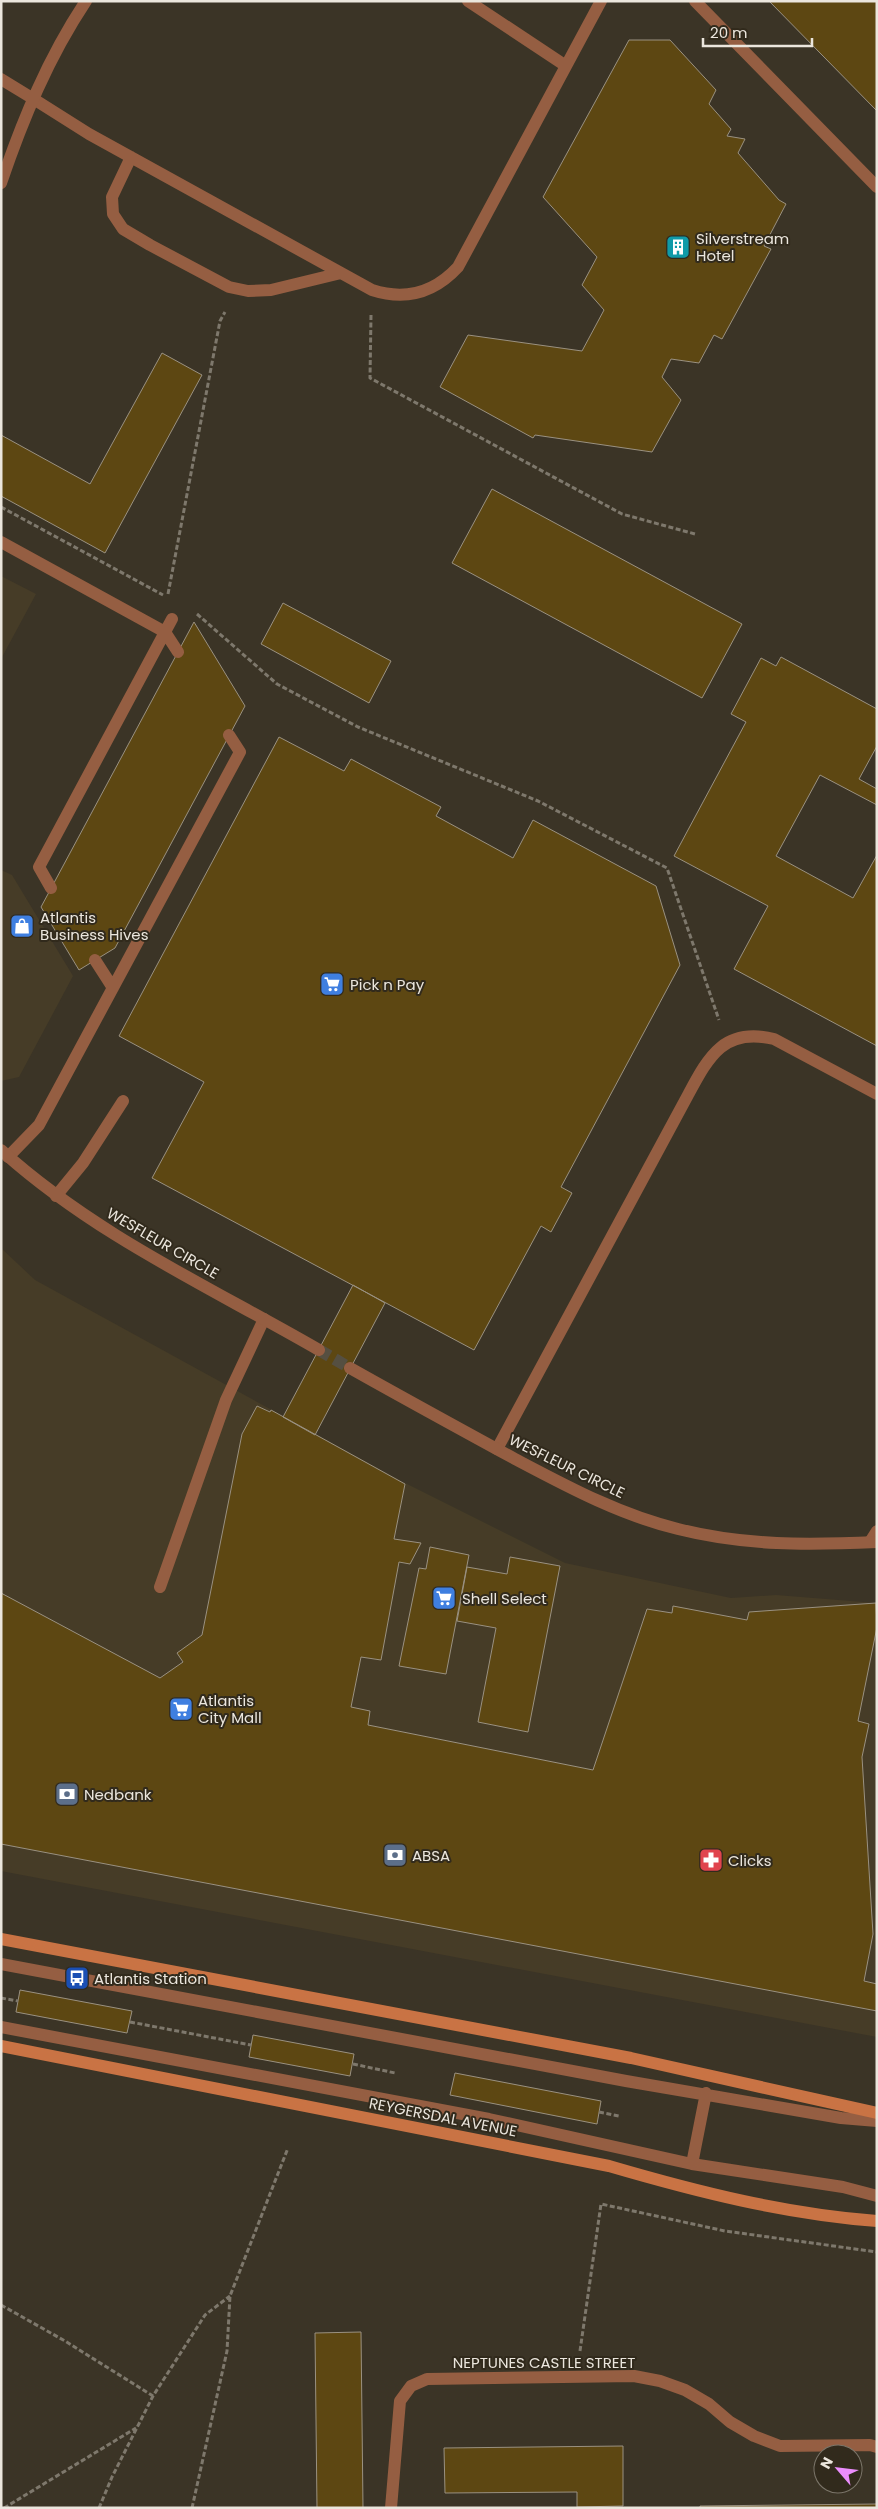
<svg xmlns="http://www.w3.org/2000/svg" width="878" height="2509" viewBox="0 0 878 2509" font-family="Poppins,sans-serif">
  <rect width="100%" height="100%" fill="#3b3426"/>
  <!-- built -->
  <path fill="#463c27" d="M 1,576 L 36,594 L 1,659 Z
    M 1,870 L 12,875 L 73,976 L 19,1077 L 1,1081 Z
    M 1,1248 L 35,1280 L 405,1483 L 565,1563 L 731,1598 L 776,1595 L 876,1603 L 877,2037 L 1,1871 Z"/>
  <!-- building -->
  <path fill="#5d4712" stroke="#9a9181" d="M 769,1 L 877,1 L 877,110 L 876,110 Z
    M 629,40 L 670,40 L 716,90 L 709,104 L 731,129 L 727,136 L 745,139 L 738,153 L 779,200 L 786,204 L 764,246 L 771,249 L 722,339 L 714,335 L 699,363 L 671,359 L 662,377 L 681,400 L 652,452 L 535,435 L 533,438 L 440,387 L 468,335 L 582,351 L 604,310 L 582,285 L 597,257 L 543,197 Z
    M 162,353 L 202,375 L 105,553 L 1,496 L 1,435 L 90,484 Z
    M 492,489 L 742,624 L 702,698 L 452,563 Z
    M 283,603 L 391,661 L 369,703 L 261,644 Z
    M 194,622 L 245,706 L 115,948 L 79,970 L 41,907 Z
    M 781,657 L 877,709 L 877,746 L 859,779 L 877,789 L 877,805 L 820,775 L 776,856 L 853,898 L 877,855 L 877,1046 L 734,969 L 768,906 L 674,856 L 746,722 L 731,714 L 761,658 L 776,666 Z
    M 279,737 L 344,771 L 351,759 L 441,807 L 436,816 L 513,858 L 533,820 L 656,886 L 680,965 L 561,1187 L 572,1193 L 551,1232 L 541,1226 L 474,1350 L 152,1178 L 204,1082 L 119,1036 Z
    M 353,1285 L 385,1303 L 315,1435 L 283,1417 Z
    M 257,1406 L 270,1412 L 271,1410 L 405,1484 L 394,1539 L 421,1543 L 410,1564 L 399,1562 L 381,1660 L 361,1657 L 351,1707 L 370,1711 L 368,1725 L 593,1770 L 647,1609 L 672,1613 L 673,1606 L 747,1620 L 749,1612 L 876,1603 L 877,1627 L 858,1721 L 869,1724 L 862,1757 L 873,1934 L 864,1981 L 877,1984 L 877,2011 L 1,1844 L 1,1593 L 160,1678 L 183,1662 L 177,1653 L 202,1635 L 242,1434 Z
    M 430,1547 L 469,1555 L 446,1674 L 399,1666 L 419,1568 L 426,1569 Z
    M 510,1557 L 560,1566 L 528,1732 L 478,1722 L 496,1628 L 457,1621 L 467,1567 L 507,1574 Z
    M 20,1990 L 132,2011 L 127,2033 L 16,2012 Z
    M 253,2035 L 354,2054 L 350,2076 L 249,2057 Z
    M 455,2073 L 601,2101 L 597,2124 L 450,2095 Z
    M 361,2332 L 363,2508 L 317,2508 L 315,2333 Z
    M 623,2446 L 623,2506 L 577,2507 L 577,2492 L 445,2493 L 444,2448 Z
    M 877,2504 L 877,2508 L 700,2508 L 700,2506 Z"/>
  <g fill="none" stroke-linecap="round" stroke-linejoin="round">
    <!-- street-tunnel -->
    <path stroke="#554f41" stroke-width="12" stroke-dasharray="12 6" stroke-linecap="butt" d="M 319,1350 L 350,1368"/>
    <!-- path -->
    <path stroke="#7e786c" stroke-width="3" stroke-dasharray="5 2.5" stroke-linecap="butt" d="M 371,315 L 370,378 L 622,514 L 695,534
      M 1,507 L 163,595
      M 168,594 L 220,321 L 225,312
      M 197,614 L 277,684 L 358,727 L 538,801 L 667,868 L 719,1020
      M 1,1998 L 18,2001
      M 130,2022 L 251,2045
      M 353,2064 L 395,2073
      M 599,2112 L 619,2116
      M 1,2305 L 65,2341 L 153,2396
      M 580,2351 L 601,2204 L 725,2231 L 877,2252
      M 4,2508 L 136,2428
      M 99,2508 L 112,2477 L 153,2396 L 205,2315 L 230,2296
      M 192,2508 L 227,2351 L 230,2296 L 288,2148"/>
    <!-- lane -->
    <path stroke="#955e42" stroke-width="12" d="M 468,1 L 566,66
      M 32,98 L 89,134 L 372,290 C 406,301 434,293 458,267 L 601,1
      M 131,157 L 112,197 L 113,214 L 123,229 L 150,245 L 229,287 L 248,291 L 271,290 L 341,273
      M 1,542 L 165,632 L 178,652
      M 51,888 L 39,867 L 172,619
      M 95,960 L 113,988
      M 8,1157 L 39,1125 L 240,752 L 229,735
      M 56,1196 L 83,1163 L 123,1101
      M 497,1449 L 688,1095 C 709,1056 724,1027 774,1039 L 877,1094
      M 870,1542 L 877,1531
      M 160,1587 L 226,1400 L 264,1319
      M 1,1964 L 626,2081 L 841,2118 L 877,2121
      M 1,2027 L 489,2119 L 692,2164 L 843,2187 L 877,2196
      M 692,2164 L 706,2093
      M 391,2508 L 400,2401 L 411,2386 L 427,2379 L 634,2376 L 660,2381 L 685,2390 L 709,2404 L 730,2422 L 754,2436 L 780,2446 L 870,2445 L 877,2447"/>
    <!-- street -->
    <path stroke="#955e42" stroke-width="12" d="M 695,1 L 877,187
      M 1,79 L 32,98
      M 1,183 C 23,119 48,58 86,1
      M 1,1150 C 95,1235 210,1287 319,1350
      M 350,1368 C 405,1399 460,1429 515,1459 C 568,1487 620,1515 678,1529 C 745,1546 808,1545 877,1542"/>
    <!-- secondary -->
    <path stroke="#c97344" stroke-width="12" d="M 1,1939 L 631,2058 L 877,2113
      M 1,2046 L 609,2166 C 698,2192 785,2214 877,2221"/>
  </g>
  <!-- icons -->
  <defs>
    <g id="building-square" transform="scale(1.25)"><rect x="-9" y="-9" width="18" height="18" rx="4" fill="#0f9aa8" stroke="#312a1c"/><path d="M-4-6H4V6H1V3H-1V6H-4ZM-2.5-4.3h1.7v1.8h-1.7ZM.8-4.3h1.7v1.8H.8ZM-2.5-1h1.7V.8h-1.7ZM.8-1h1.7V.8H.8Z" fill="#fff"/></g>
    <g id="shop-square" transform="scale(1.25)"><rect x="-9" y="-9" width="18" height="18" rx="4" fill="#3f7fe0" stroke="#312a1c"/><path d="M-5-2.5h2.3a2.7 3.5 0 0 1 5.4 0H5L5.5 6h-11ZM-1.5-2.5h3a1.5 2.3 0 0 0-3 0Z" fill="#fff"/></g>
    <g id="supermarket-square" transform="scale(1.25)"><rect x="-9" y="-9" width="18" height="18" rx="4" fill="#3f7fe0" stroke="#312a1c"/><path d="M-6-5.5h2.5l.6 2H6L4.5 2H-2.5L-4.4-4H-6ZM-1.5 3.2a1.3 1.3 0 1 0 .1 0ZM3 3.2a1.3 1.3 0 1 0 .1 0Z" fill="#fff"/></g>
    <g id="bank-square" transform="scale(1.25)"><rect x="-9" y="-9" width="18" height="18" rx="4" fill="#5c6f8a" stroke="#312a1c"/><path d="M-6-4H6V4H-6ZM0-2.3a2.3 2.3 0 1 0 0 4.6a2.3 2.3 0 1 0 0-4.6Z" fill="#fff"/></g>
    <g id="pharmacy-square" transform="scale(1.25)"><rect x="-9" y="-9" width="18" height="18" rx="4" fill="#e0444e" stroke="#312a1c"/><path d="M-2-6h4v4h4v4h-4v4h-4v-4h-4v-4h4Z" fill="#fff"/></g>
    <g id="bus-square" transform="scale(1.25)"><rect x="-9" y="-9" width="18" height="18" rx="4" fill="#1a4fb4" stroke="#312a1c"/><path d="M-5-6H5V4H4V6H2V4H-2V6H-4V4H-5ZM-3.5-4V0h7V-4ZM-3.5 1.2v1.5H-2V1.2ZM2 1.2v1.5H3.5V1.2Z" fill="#fff"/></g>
  </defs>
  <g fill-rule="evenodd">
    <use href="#building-square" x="678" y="247"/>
    <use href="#shop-square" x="22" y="926"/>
    <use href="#supermarket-square" x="332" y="984"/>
    <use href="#supermarket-square" x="444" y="1598"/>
    <use href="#supermarket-square" x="181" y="1709"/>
    <use href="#bank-square" x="67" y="1794"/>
    <use href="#bank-square" x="395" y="1855"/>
    <use href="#pharmacy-square" x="711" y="1860"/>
    <use href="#bus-square" x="77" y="1978"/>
  </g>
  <g text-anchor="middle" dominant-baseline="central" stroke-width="4" stroke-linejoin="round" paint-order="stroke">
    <!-- poi labels -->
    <g font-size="15" fill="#ebe6dd" stroke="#312a1c" text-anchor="start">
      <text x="696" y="238">Silverstream<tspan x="696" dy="17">Hotel</tspan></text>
      <text x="40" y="917">Atlantis<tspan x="40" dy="17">Business Hives</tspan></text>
      <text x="350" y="984">Pick n Pay</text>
      <text x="462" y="1598">Shell Select</text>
      <text x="198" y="1700">Atlantis<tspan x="198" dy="17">City Mall</tspan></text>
      <text x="84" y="1794">Nedbank</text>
      <text x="412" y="1855">ABSA</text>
      <text x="728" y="1860">Clicks</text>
      <text x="94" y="1978">Atlantis Station</text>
    </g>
    <!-- street labels -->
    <g font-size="15" fill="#ebe6dd" stroke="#312a1c">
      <text transform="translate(163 1243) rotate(30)">WESFLEUR CIRCLE</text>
      <text transform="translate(567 1466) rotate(26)">WESFLEUR CIRCLE</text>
      <text transform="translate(443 2117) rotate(11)">REYGERSDAL AVENUE</text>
      <text x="544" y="2362">NEPTUNES CASTLE STREET</text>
    </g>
  </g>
  <!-- border -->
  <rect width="878" height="2509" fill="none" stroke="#ebe6dd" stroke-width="5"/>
  <!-- north arrow -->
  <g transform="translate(838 2469) rotate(298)"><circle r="24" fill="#312a1c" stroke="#7b7569"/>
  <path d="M0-4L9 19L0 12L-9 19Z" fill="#eb8dfc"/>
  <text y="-8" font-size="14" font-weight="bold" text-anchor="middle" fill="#ebe6dd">N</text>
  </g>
  <!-- scale -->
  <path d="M703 38v8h109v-8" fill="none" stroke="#ebe6dd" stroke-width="2.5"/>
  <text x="710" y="38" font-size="15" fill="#ebe6dd" stroke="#312a1c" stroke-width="4" paint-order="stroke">20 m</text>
</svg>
